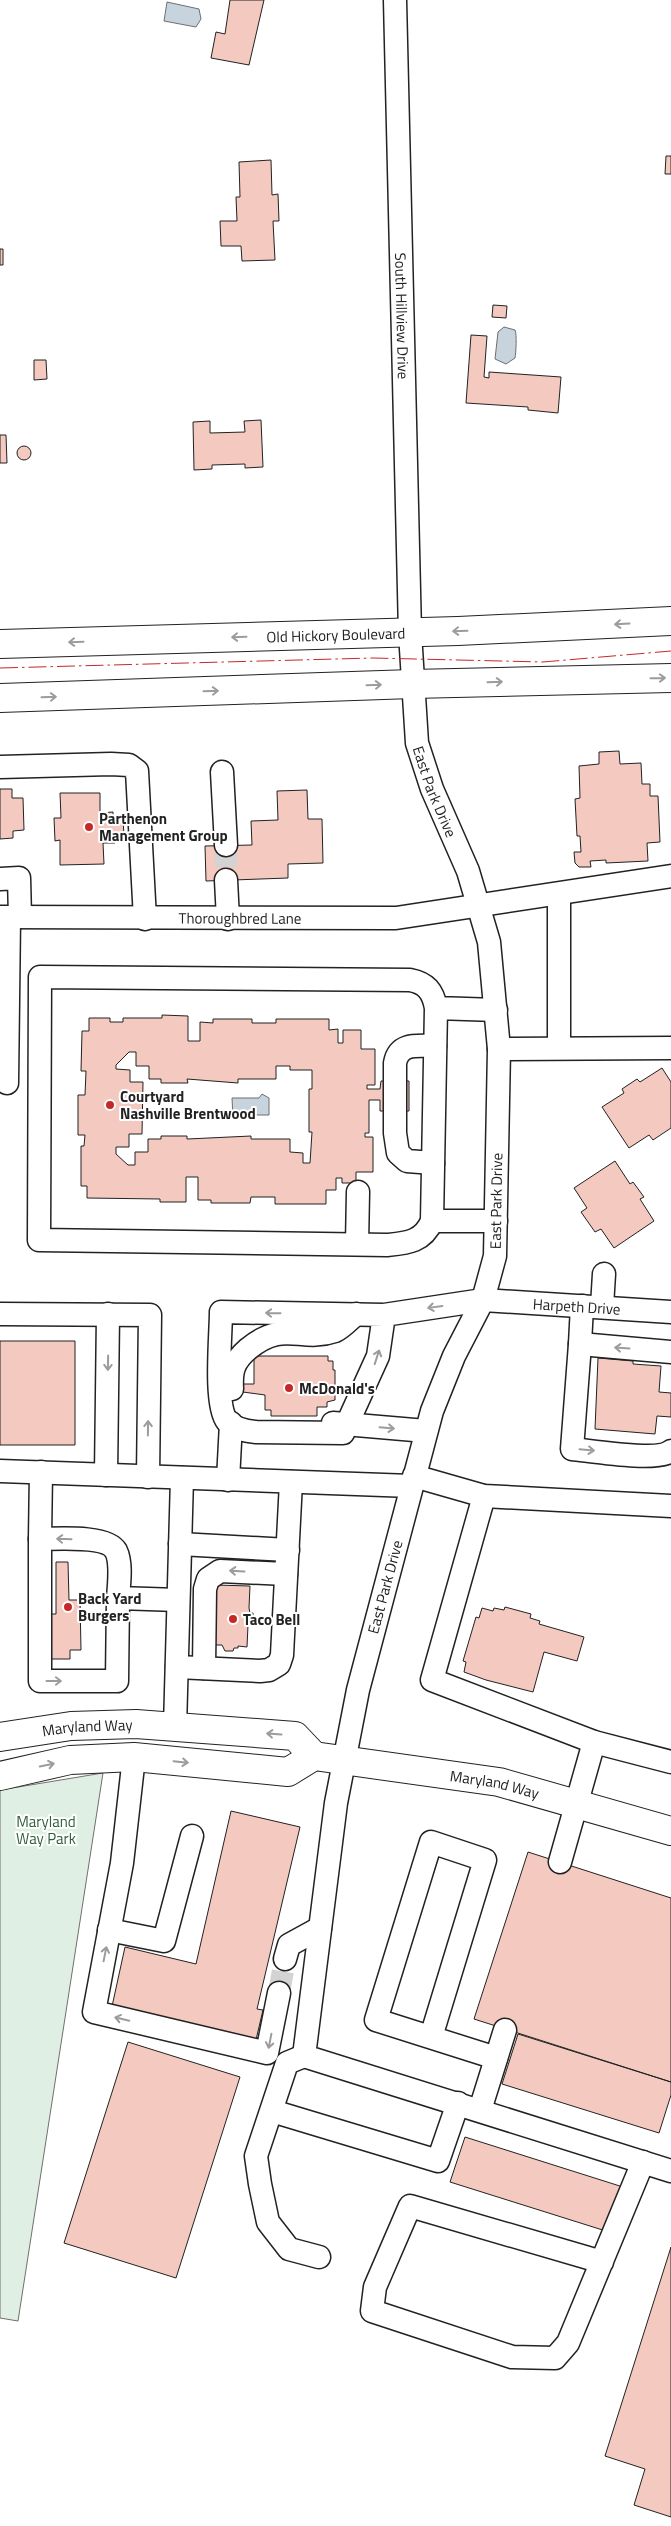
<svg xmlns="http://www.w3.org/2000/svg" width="671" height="2526" viewBox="0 0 671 2526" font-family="'Titillium Web',sans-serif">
  <rect width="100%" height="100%" fill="#fff"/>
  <!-- green -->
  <path fill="#e0efe3" stroke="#6f6f6f" d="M 103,1773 L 25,2276 L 18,2321 L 0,2318 L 0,1790 Z"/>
  <!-- water -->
  <path fill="#c7d3dd" stroke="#6f6f6f" d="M 167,2 L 199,9 L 201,19 L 196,27 L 164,21 Z
    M 504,327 L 515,330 C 517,334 516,353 515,358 L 506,364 L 495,359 L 498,332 Z
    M 262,1094 L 269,1098 L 269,1115 L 242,1115 L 238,1120 L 233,1118 L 232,1098 L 259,1098 Z"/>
  <!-- building -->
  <path fill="#f3c9c0" stroke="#222" fill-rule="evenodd" d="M 230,0 L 264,0 L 249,65 L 211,58 L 216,32 L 225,34 Z
    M 666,156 L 671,156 L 671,174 L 665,174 Z
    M 271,160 L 272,195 L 278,194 L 279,221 L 273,221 L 275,260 L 242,261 L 241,246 L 221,246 L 220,221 L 237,221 L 236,197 L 240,197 L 239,162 Z
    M 0,249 L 3,249 L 3,265 L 0,265 Z
    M 493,305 L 507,306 L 506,318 L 492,317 Z
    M 471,335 L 487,336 L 484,377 L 489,378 L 489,372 L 561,377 L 558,413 L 528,410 L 528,407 L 466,403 Z
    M 34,360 L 46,360 L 47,379 L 34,380 Z
    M 261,420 L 263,467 L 245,468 L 245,464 L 212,465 L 212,469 L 194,470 L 193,422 L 210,421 L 210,433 L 245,432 L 244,421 Z
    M 0,435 L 6,435 L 7,463 L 0,463 Z
    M17 453a7 7 0 1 1 14 0a7 7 0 1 1-14 0Z
    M 619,751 L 620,764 L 641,763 L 642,784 L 650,784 L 650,796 L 658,796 L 660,842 L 647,843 L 648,861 L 606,863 L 606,860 L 590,861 L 591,867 L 579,867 L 575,863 L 574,852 L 581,852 L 580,836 L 577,836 L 575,799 L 580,798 L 579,766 L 599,764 L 599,752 Z
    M 0,789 L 12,789 L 12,798 L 23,798 L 24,830 L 13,831 L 13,838 L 0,839 Z
    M 307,790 L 308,819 L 322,819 L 323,863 L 288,864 L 288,878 L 206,881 L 205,846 L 252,845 L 251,821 L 278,820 L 277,791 Z
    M 60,793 L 100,793 L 100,813 L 113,812 L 113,820 L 123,820 L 124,835 L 115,835 L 115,843 L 103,843 L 104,864 L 60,865 L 60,840 L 55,841 L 54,818 L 61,818 Z
    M 162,1015 L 188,1016 L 188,1041 L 200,1041 L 200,1022 L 213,1023 L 213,1019 L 252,1019 L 252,1023 L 276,1023 L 276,1019 L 329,1019 L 329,1030 L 338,1029 L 338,1043 L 343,1043 L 343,1030 L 361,1030 L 361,1049 L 375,1049 L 375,1085 L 367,1085 L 367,1089 L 380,1089 L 381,1081 L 409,1081 L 409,1111 L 380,1111 L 380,1100 L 369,1100 L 369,1133 L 365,1133 L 365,1137 L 373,1137 L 373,1172 L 356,1172 L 356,1183 L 342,1183 L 342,1178 L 336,1178 L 336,1190 L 326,1190 L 326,1204 L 275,1204 L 275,1197 L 251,1197 L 250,1203 L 211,1203 L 211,1200 L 198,1200 L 198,1177 L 186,1177 L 186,1202 L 160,1202 L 160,1199 L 87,1198 L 87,1186 L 81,1186 L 81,1146 L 84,1146 L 85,1135 L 78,1135 L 78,1095 L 85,1095 L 86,1071 L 81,1071 L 82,1031 L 89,1031 L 89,1018 L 110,1018 L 110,1022 L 123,1022 L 123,1018 L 162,1018 ZM 129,1052 L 136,1052 L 136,1066 L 149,1066 L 149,1079 L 161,1079 L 161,1083 L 188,1083 L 187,1079 L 238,1083 L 238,1079 L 276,1079 L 276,1066 L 290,1066 L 290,1070 L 312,1070 L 312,1089 L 309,1089 L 309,1132 L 312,1132 L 310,1163 L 303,1163 L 303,1153 L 290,1152 L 290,1139 L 251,1139 L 251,1136 L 187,1139 L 187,1136 L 161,1136 L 161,1139 L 148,1139 L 148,1152 L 135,1152 L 135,1165 L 128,1165 L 116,1154 L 116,1147 L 129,1147 L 129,1134 L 142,1134 L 143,1082 L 130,1082 L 130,1070 L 116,1069 L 116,1065 Z
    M 662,1068 L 671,1082 L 671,1128 L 653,1140 L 649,1135 L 629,1148 L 602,1107 L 624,1093 L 622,1089 L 637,1079 L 640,1082 Z
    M 615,1161 L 630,1184 L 633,1182 L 644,1197 L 640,1199 L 654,1221 L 614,1248 L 601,1229 L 595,1232 L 581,1212 L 587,1208 L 574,1188 Z
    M 0,1341 L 75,1341 L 75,1445 L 0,1445 Z
    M 254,1356 L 328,1356 L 328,1361 L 333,1361 L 333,1370 L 335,1370 L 335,1400 L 327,1402 L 327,1407 L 317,1407 L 317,1416 L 271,1416 L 271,1410 L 265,1410 L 265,1395 L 243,1392 L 243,1384 L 254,1384 Z
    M 598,1358 L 633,1361 L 633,1364 L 661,1366 L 659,1392 L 671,1393 L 671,1417 L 657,1416 L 655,1434 L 595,1429 Z
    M 56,1562 L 68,1562 L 69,1600 L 80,1600 L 81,1650 L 70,1650 L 70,1659 L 51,1659 L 51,1614 L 56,1614 Z
    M 215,1585 L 250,1586 L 249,1608 L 250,1613 L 253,1613 L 253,1620 L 250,1620 L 248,1625 L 247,1647 L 238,1646 L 238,1648 L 234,1648 L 233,1651 L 225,1651 L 222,1645 L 213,1645 Z
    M 505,1607 L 531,1614 L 530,1618 L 540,1621 L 539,1624 L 584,1637 L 577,1661 L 544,1652 L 533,1692 L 486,1680 L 464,1672 L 466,1662 L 463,1661 L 476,1617 L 479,1618 L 482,1608 L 493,1611 L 494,1608 L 504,1610 Z
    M 231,1811 L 300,1827 L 257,2009 L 263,2010 L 255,2044 L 111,2011 L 125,1947 L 196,1964 Z
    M 528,1852 L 671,1898 L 671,2082 L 474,2019 Z
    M 518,2034 L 671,2082 L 671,2095 L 659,2133 L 502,2084 Z
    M 128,2042 L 240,2077 L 176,2278 L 64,2243 Z
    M 465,2137 L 623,2187 L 609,2232 L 450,2182 Z
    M 671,2247 L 671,2517 L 634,2505 L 645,2469 L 605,2456 Z"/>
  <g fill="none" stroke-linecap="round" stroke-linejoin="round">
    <!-- minor-tunnel -->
    <path stroke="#d3d3d3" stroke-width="22" stroke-dasharray="22 11" stroke-linecap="butt" d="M 226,845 L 226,880
      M 279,1993 L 285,1959"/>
    <!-- minor casing -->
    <g stroke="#222" stroke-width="25">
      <g id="minor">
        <path id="s1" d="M 395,0 L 410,633 L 417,743 L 432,789 L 468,871 L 489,942 L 499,1049 L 495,1256 L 483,1300 L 454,1356 L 432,1411 L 358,1690 L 336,1803 L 304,2056 L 671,2171"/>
        <path d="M 0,767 L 111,764 L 129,765 L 137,771 L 145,919"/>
        <path d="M 222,772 L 226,845"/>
        <path d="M 0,879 L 19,878 L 20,917"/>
        <path d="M 226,880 L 228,919"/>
        <path d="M 559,895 L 559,1048"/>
        <path id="s2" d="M 0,917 L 396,918 L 671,876"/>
        <path d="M 436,1008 L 432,1221 C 423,1242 407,1243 387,1245 L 39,1240 L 40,977 L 410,980 C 426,983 433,991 436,1008 L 496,1010"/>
        <path d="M 499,1049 L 671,1048"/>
        <path d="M 7,1083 L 9,918"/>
        <path d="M 433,1163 L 407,1161 L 398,1153 L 395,1133 L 395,1063 C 399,1042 418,1046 435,1046"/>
        <path d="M 432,1221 L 496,1221"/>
        <path d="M 357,1244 L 358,1192"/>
        <path d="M 602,1306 L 604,1274"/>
        <path d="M 0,1314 L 150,1315 L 148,1477"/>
        <path id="s3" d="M 384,1315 L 378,1356 L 343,1433 L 256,1432 C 245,1431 234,1429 227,1421 C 214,1405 221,1334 221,1312 L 384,1315 L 483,1300 L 671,1312"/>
        <path d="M 580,1344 L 582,1306"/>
        <path d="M 671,1352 L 580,1344 L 572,1449 C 592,1451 658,1462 671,1451"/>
        <path d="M 232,1389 C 231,1371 233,1362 248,1349 C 284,1319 300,1343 335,1331 C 342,1328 350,1319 356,1314"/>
        <path d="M 333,1423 L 426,1431"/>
        <path d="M 0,1471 L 411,1486"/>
        <path d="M 106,1475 L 108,1314"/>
        <path d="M 414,1476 L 484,1496 L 671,1506"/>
        <path d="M 228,1480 L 231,1423"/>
        <path d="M 484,1496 L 432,1680 L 594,1742 L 671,1762"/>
        <path d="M 40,1539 L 41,1472"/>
        <path d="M 180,1544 L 288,1550"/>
        <path d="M 118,1598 L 117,1681 L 40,1681 L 40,1539 C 57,1539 107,1535 116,1551 C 122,1563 119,1584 118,1598 L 178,1600"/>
        <path d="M 177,1667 L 260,1671 L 269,1670 L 279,1664 L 282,1655 L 291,1482"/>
        <path d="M 204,1668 L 205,1589 L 208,1579 L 220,1571 L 286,1574"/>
        <path d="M 175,1727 L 182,1478"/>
        <path d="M 134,1757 L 122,1863 L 94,2012 L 267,2053 L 279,1993"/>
        <path d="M 560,1862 L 594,1742"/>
        <path d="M 109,1930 L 164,1941 L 192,1836"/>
        <path d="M 285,1959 L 289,1945 L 320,1928"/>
        <path d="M 431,2037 L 485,1860 L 431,1842 L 376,2020 L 496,2058"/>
        <path d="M 304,2056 L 287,2063 L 256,2156 L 260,2184 L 268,2222 L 289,2249 L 319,2257"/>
        <path d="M 480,2110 L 505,2030"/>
        <path d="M 272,2111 L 438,2161 L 458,2103"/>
        <path d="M 602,2262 L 410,2206 L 375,2287 L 372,2311 L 512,2357 L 555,2358 L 568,2343 L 643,2162"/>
      </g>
    </g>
    <!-- major casing -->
    <g stroke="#222" stroke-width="30">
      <g id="major">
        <path id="s4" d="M 0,644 L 458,631 L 671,621"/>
        <path d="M 0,698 L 412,684 L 671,678"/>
        <path id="s5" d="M 0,1737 L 71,1726 L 136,1724 L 295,1736 L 314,1756"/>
        <path id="s6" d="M 0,1776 L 70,1760 L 134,1757 L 288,1772 L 314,1756 L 499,1782 L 671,1831"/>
      </g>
    </g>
    <!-- minor -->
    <use href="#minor" stroke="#fff" stroke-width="22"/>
    <!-- major -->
    <use href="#major" stroke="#fff" stroke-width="28"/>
    <!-- power -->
    <path stroke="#c62828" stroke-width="1" stroke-dasharray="18 4 2.5 4" stroke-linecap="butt" d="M 0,668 L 373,658 L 543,662 L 671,651"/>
  </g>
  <!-- one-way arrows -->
  <defs><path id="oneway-shaft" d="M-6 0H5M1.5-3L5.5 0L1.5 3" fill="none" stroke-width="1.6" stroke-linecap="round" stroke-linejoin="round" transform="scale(1.25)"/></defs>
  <g stroke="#9c9c9c">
    <use href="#oneway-shaft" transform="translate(622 624) rotate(177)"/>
    <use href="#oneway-shaft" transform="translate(460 631) rotate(178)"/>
    <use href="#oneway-shaft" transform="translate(239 637) rotate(178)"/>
    <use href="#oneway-shaft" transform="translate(76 642) rotate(178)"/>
    <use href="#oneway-shaft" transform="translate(658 678) rotate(-1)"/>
    <use href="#oneway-shaft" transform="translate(495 682) rotate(-2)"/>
    <use href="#oneway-shaft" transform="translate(374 685) rotate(-2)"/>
    <use href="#oneway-shaft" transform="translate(211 691) rotate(-2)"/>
    <use href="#oneway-shaft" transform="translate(49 697) rotate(-2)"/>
    <use href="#oneway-shaft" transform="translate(435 1307) rotate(172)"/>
    <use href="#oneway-shaft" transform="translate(273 1313) rotate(-179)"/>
    <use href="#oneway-shaft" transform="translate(622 1348) rotate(-176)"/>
    <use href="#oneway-shaft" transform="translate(377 1357) rotate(-72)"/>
    <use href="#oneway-shaft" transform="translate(108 1363) rotate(91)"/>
    <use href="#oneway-shaft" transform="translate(148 1428) rotate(-89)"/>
    <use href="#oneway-shaft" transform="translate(387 1428) rotate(5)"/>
    <use href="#oneway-shaft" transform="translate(587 1450) rotate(5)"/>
    <use href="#oneway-shaft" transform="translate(64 1539) rotate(-178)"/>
    <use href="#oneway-shaft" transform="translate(237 1571) rotate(-177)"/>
    <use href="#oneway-shaft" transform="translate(54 1681)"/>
    <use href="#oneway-shaft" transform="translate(274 1734) rotate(-176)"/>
    <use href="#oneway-shaft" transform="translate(181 1762) rotate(6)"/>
    <use href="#oneway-shaft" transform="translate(47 1765) rotate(-12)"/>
    <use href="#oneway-shaft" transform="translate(105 1954) rotate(-79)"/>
    <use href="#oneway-shaft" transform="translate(122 2019) rotate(-167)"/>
    <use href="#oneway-shaft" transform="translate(270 2041) rotate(101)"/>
  </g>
  <!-- markers -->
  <g fill="#c62828" stroke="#fff" stroke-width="2">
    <circle cx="89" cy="827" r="5"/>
    <circle cx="110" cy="1105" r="5"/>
    <circle cx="289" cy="1388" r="5"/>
    <circle cx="68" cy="1607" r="5"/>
    <circle cx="233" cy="1619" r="5"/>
  </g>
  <g text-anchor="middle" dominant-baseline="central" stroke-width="4" stroke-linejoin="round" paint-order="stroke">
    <!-- street labels -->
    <g font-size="15" fill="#222" stroke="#fff">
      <text stroke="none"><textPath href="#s1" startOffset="316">South Hillview Drive</textPath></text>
      <text stroke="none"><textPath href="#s4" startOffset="336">Old Hickory Boulevard</textPath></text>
      <text stroke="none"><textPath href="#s1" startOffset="795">East Park Drive</textPath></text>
      <text stroke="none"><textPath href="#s2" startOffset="240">Thoroughbred Lane</textPath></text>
      <text transform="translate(496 1201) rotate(-89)">East Park Drive</text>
      <text stroke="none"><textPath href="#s3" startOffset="712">Harpeth Drive</textPath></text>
      <text transform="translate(385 1587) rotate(-75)">East Park Drive</text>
      <text stroke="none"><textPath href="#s5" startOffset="88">Maryland Way</textPath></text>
      <text stroke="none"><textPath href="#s6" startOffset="504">Maryland Way</textPath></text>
    </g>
    <!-- poi labels -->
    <g font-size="15" font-weight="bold" fill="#222" stroke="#fff" text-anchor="start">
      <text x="99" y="818">Parthenon<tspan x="99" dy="17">Management Group</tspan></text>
      <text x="120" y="1096">Courtyard<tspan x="120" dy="17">Nashville Brentwood</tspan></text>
      <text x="299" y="1388">McDonald's</text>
      <text x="78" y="1598">Back Yard<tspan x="78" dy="17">Burgers</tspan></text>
      <text x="243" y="1619">Taco Bell</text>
    </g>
    <!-- park labels -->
    <g font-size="15" fill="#2f5e38" stroke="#fff">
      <text x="46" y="1821">Maryland<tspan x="46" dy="17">Way Park</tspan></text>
    </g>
  </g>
</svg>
